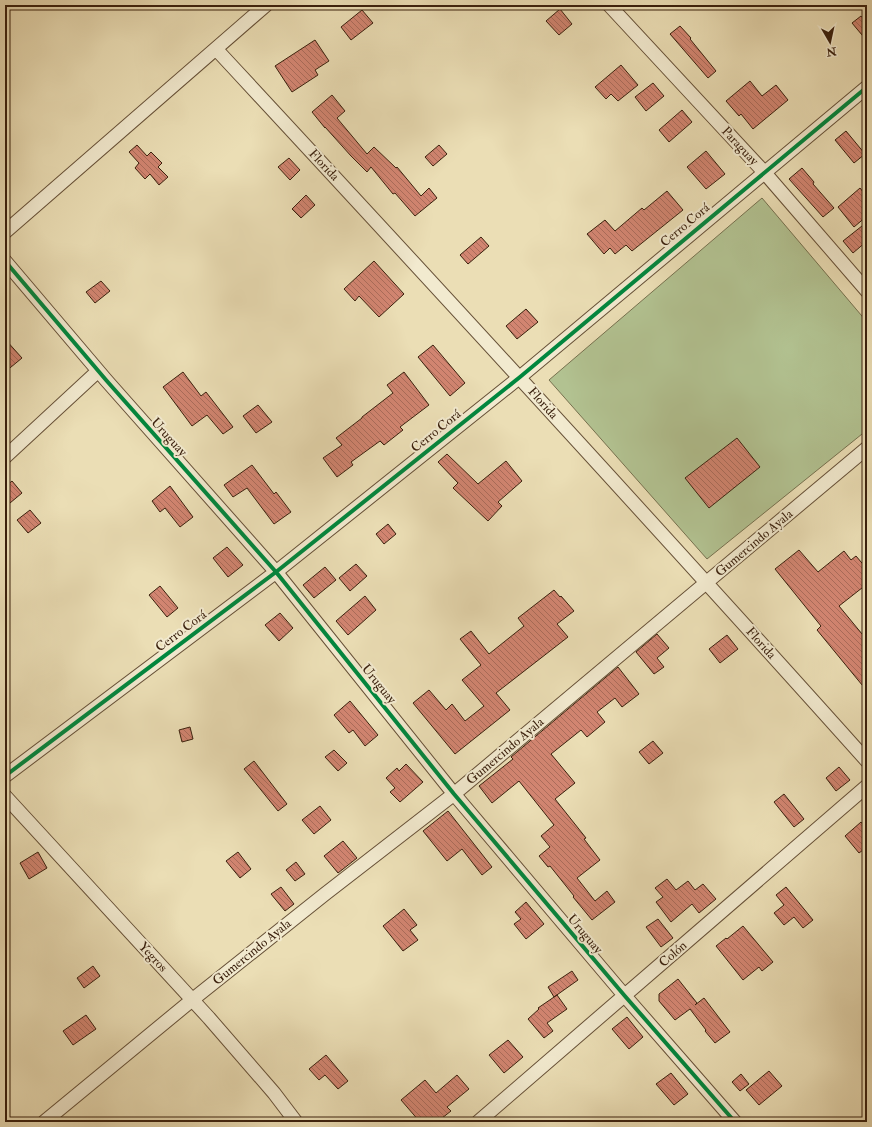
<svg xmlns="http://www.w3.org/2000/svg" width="872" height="1127" viewBox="0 0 872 1127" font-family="'IM FELL Double Pica',serif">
  <defs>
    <pattern id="building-back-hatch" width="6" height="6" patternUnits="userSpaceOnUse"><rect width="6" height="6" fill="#d28571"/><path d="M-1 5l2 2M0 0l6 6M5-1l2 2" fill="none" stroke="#ab6c5b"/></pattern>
  </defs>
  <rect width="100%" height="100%" fill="#ebdeb5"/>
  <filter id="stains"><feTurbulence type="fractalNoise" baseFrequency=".005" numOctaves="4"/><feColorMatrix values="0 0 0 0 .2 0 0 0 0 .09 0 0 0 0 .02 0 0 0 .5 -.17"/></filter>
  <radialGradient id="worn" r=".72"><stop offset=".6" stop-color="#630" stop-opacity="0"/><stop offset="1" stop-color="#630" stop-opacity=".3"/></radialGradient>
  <!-- grass -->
  <path fill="#b2c291" stroke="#76714f" d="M 762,198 L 867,322 L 867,430 L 707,559 L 549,380 Z"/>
  <!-- building -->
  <path fill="url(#building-back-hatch)" stroke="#3a200d" d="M 560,9 L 572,24 L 559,35 L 546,21 Z
    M 362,10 L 373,23 L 351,40 L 341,27 Z
    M 861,16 L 867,23 L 867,41 L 852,23 Z
    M 680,26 L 691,38 L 690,39 L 716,71 L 708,78 L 670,34 Z
    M 315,40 L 329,61 L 315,70 L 318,75 L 292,92 L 275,66 Z
    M 621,65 L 638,85 L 618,101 L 611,94 L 606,99 L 595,87 Z
    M 750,81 L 762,96 L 776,85 L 788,100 L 753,129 L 741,114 L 739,116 L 726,101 Z
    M 653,83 L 664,96 L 646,111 L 635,97 Z
    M 332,95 L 345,111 L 337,118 L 367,154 L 374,147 L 396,168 L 397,167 L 421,196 L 429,188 L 437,198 L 415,216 L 395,193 L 393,194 L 371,167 L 367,172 L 351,156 L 325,127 L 325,128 L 312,112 Z
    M 682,110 L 692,122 L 669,142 L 659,130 Z
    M 846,131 L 865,154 L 854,163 L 835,140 Z
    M 137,145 L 147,156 L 151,152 L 162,163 L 158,167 L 168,177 L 159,185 L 150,174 L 145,179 L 135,168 L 139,163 L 129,152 Z
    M 439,145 L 447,154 L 433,166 L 425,157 Z
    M 706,151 L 725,174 L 706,189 L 687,167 Z
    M 289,158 L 300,170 L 290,180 L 278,167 Z
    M 802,168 L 814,182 L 813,184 L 834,208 L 823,217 L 789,179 Z
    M 860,188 L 867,197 L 867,216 L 854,227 L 838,207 Z
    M 667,191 L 683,210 L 632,251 L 626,245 L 615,254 L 610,248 L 604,254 L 587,234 L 605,220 L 615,231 L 642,208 L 644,210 Z
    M 306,195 L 315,205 L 301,218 L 292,209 Z
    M 867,222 L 867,241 L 853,253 L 843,241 Z
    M 481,237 L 489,246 L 468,264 L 460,255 Z
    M 374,261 L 404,294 L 379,317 L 359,296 L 355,301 L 344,289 Z
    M 101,281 L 110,291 L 95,303 L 86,292 Z
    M 526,309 L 538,322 L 517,339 L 506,326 Z
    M 5,339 L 22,358 L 5,372 Z
    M 433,345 L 465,383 L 450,396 L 418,357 Z
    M 183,372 L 201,396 L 206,392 L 233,427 L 223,434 L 207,415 L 192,426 L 163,387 Z
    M 404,372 L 429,405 L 400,427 L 403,430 L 384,445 L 380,441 L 351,462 L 353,465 L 337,477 L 323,458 L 342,445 L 336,438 L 362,418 L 362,417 L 393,393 L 387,385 Z
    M 258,405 L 272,422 L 256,433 L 243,416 Z
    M 737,438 L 760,467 L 709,508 L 685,478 Z
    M 447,454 L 478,484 L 506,461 L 522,481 L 498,502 L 502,506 L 488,521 L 453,488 L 458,483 L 438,462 Z
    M 252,465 L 274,494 L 276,492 L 291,512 L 274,524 L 247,488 L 233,497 L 224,485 Z
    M 12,481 L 22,493 L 10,503 L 5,497 L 5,487 Z
    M 170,486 L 193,517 L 180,527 L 165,508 L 160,512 L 152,501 Z
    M 30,510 L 41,523 L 28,533 L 17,520 Z
    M 388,524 L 396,534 L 384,544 L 376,534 Z
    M 227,547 L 243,565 L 228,577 L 213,558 Z
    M 799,550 L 818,572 L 844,551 L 851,560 L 856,556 L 867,569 L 867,584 L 839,606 L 867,640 L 867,691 L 817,630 L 821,626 L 775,569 Z
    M 356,564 L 367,576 L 350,591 L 339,578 Z
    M 325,567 L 336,580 L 314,598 L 303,585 Z
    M 160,586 L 178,608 L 167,617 L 149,595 Z
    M 554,590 L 560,597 L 561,596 L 574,611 L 557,624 L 568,637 L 496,693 L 510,710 L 455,754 L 413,703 L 429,690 L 446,710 L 452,704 L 465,721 L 484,706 L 462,680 L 481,665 L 460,639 L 471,631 L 489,654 L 524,626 L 518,618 Z
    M 365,596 L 376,610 L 348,635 L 336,621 Z
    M 280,613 L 293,628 L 279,641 L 265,625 Z
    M 657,634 L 669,648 L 657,658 L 664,667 L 654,674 L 636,652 Z
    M 727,635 L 738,649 L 720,663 L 709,649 Z
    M 618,667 L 639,694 L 622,707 L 615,698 L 597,712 L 605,722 L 587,737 L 581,730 L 551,754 L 575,783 L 555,799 L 586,838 L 584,839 L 600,860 L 577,878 L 595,901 L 607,891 L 615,902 L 592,920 L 573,897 L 574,896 L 550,866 L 548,867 L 539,856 L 550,847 L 541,836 L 554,825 L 519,781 L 492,803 L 479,786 L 513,759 L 511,757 Z
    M 350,701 L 378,735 L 365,746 L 353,730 L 349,733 L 334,715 Z
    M 190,727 L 193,739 L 182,742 L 179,730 Z
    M 653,741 L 663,753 L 649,764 L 639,752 Z
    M 334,750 L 347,763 L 338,771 L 325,757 Z
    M 254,761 L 287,804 L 278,811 L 244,769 Z
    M 406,764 L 423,782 L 400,802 L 390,792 L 395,788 L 386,778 L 397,768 L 399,771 Z
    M 839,767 L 850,780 L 836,791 L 826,778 Z
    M 784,794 L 804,819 L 794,827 L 774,802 Z
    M 320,806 L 331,820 L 314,834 L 302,820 Z
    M 448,811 L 492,867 L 482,875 L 462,849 L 447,861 L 423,831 Z
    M 861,822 L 867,830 L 867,847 L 859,853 L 845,836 Z
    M 343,841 L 357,858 L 338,873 L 324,856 Z
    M 38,852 L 47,868 L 29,879 L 20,863 Z
    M 238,852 L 251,869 L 240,878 L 226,861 Z
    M 296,862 L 305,874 L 295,881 L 286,870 Z
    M 667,879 L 676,890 L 688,881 L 695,890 L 703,884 L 716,899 L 699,913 L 692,904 L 671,922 L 656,902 L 663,897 L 655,888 Z
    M 281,887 L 294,904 L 285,911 L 271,894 Z
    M 786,887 L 813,920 L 803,928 L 794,917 L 784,925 L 774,913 L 784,905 L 776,895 Z
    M 526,902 L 544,924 L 526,939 L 514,924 L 521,919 L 515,912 Z
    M 404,909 L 417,925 L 410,930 L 418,940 L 403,951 L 383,926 Z
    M 658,919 L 673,938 L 661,947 L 646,927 Z
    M 743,926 L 773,962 L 762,971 L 759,967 L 743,980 L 716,946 L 726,938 L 727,939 Z
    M 93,966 L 100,976 L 84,988 L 77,978 Z
    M 572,971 L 578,980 L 554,997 L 548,987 Z
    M 678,979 L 697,1003 L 695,1005 L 704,998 L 730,1032 L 715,1043 L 705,1031 L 706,1030 L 690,1009 L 675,1020 L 659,1001 L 659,994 Z
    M 557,995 L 567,1009 L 547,1023 L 553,1031 L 544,1038 L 528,1019 L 539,1009 L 538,1008 Z
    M 86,1015 L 96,1029 L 73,1045 L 63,1031 Z
    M 627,1017 L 643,1037 L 629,1049 L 612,1029 Z
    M 508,1040 L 523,1057 L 504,1073 L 489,1055 Z
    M 326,1055 L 348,1081 L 338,1089 L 325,1075 L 319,1080 L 309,1069 Z
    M 769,1071 L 782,1086 L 759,1105 L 746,1090 Z
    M 671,1073 L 688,1094 L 674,1105 L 656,1084 Z
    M 741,1074 L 749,1084 L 740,1091 L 732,1082 Z
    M 457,1075 L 469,1089 L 447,1107 L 451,1111 L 437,1122 L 420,1122 L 401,1100 L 425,1080 L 436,1093 Z"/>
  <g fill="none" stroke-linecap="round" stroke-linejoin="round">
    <!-- minor casing -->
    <g stroke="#665037" stroke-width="15">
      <path id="minor" d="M 609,5 L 764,172 L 867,291
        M 216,49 C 435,285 652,521 867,761
        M 5,232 L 266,5
        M 5,261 L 106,380 L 276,572 L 454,794 L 624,995 L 735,1122
        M 5,457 L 98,371
        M 5,776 L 276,572 L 520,377 L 867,87
        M 5,796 L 209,1018 L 274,1093 L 296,1122
        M 44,1122 L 192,1000 L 325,894 L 454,794 L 867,448
        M 478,1122 L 867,786"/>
    </g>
    <!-- minor -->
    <use href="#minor" stroke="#f2eacf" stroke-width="13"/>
    <!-- cycleway casing -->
    <g stroke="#f2eacf" stroke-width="6">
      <path id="cycleway" d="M 5,261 L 106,380 L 276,572 L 454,794 L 624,995 L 735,1122
        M 5,776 L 276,572 L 520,377 L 867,87"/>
    </g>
    <!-- cycleway -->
    <use href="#cycleway" stroke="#00873e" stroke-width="4"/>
  </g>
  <g text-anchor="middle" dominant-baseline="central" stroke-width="4" stroke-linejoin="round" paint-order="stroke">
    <!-- street labels -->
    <g font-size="13" fill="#3a200d" stroke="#f2eacf">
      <text transform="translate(740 146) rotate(47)">Paraguay</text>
      <text transform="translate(324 165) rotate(47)">Florida</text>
      <text transform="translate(685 225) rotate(-40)">Cerro Corá</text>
      <text transform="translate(543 403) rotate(48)">Florida</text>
      <text transform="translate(436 431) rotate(-39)">Cerro Corá</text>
      <text transform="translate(169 437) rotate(48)">Uruguay</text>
      <text transform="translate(754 543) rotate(-40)">Gumercindo Ayala</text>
      <text transform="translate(181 631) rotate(-37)">Cerro Corá</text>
      <text transform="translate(761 643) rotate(48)">Florida</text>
      <text transform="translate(379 684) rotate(51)">Uruguay</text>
      <text transform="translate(505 751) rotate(-40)">Gumercindo Ayala</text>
      <text transform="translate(585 934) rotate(50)">Uruguay</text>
      <text transform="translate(252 952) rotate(-39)">Gumercindo Ayala</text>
      <text transform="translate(673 954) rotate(-41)">Colón</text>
      <text transform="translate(153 957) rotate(47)">Yegros</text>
    </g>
  </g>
  <!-- margin -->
  <rect width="872" height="1127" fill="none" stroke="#ebdeb5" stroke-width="20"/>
  <rect x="6" y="6" width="860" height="1115" fill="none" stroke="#3a200d" stroke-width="2"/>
  <rect x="10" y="10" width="852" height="1107" fill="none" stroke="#3a200d"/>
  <!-- north arrow -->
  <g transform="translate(830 42) rotate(171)" stroke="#f2eacf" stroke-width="3" paint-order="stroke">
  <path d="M0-3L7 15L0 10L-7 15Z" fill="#3a200d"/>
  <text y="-6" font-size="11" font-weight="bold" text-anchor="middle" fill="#3a200d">N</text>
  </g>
  <rect width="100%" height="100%" filter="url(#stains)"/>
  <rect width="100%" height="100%" fill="url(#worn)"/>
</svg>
